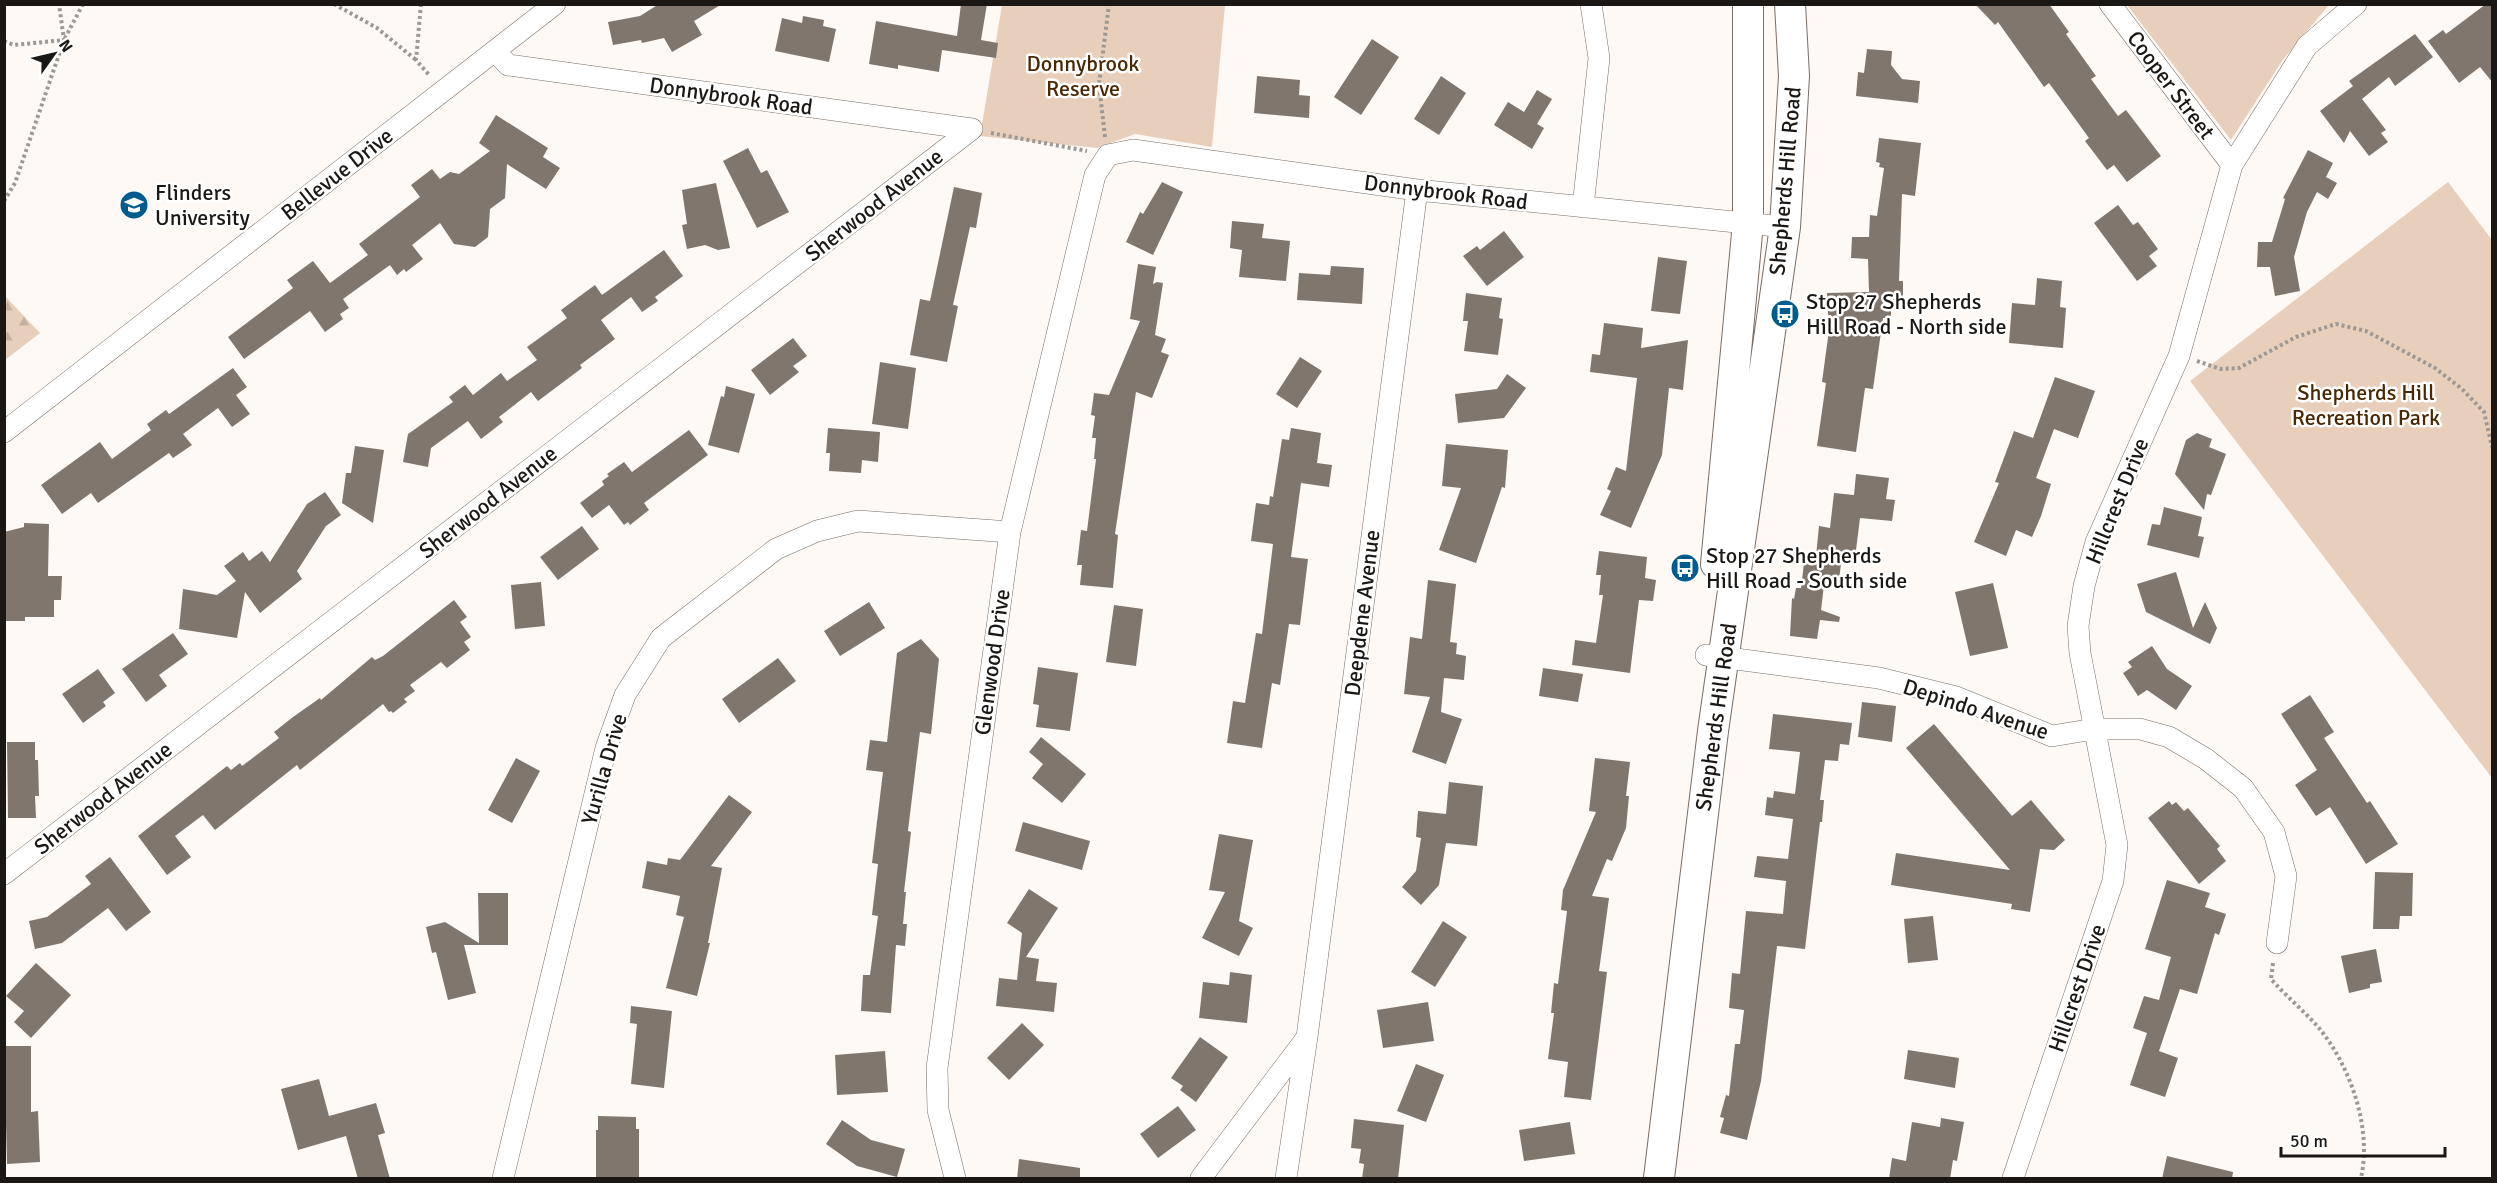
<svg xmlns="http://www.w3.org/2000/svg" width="2497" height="1183" viewBox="0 0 2497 1183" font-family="Signika,sans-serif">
  <defs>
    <pattern id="forest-firs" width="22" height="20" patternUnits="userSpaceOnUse" patternTransform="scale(1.5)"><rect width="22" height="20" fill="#e8cfbb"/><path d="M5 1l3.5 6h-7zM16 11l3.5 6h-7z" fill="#c6b1a0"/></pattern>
  </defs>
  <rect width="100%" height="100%" fill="#fef9f5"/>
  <!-- forest -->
  <path fill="url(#forest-firs)" d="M 5,296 L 40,333 L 5,360 Z"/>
  <!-- park -->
  <path fill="#e8cfbb" d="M 1002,5 L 1225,5 L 1212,147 L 1135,134 L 1097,148 L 980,136 Z
    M 2127,5 L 2329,5 L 2282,61 L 2231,140 Z
    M 2448,182 L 2492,240 L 2492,778 L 2190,381 Z"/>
  <!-- building -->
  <path fill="#81766d" d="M 659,4 L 722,4 L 694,21 L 702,35 L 672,52 L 664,38 L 642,43 L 641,40 L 613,45 L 608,22 L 640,16 Z
    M 961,4 L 987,4 L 981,40 L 998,43 L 996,58 L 942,50 L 939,72 L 898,65 L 898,69 L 869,64 L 876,21 L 957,36 Z
    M 1975,4 L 2049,4 L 2069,32 L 2066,34 L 2096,76 L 2091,79 L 2118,116 L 2126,110 L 2161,156 L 2127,182 L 2114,165 L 2107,170 L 2085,141 L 2089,138 L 2049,83 L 2044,87 L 1998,22 L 1995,25 Z
    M 2486,4 L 2493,4 L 2493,83 L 2480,67 L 2459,83 L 2428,41 L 2443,30 L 2446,34 Z
    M 803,16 L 824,20 L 823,26 L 836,29 L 829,62 L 775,51 L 782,18 L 802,23 Z
    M 2415,34 L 2433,57 L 2395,86 L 2389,77 L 2362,99 L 2386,130 L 2381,133 L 2388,142 L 2369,156 L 2350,131 L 2344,143 L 2320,111 L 2353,86 L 2349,81 Z
    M 1372,39 L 1399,57 L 1361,115 L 1334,97 Z
    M 1867,49 L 1892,51 L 1891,65 L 1902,79 L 1920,81 L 1918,103 L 1856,96 L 1858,72 L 1864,73 Z
    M 1257,76 L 1300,80 L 1299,95 L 1310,96 L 1309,118 L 1254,113 Z
    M 1441,76 L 1466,93 L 1439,135 L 1414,119 Z
    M 1537,90 L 1552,99 L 1537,124 L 1544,128 L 1532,149 L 1494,125 L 1508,102 L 1524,112 Z
    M 496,115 L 548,148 L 543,157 L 560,168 L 546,189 L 507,164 L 505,198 L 490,209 L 488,237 L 475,247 L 454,244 L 440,223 L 412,245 L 423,259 L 406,272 L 404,269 L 397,275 L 390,265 L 343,299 L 349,308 L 340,314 L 343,319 L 325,332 L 310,311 L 244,359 L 228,337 L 293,288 L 287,280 L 313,261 L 330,283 L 368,255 L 359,244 L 420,197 L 411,185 L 432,169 L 440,179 L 450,172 L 459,174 L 490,151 L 479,143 Z
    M 1879,138 L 1921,143 L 1915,196 L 1902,194 L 1899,281 L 1903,281 L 1903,308 L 1891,308 L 1891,318 L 1883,318 L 1873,389 L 1865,388 L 1856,452 L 1817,446 L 1826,383 L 1822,382 L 1831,315 L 1828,315 L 1827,293 L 1869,292 L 1868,259 L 1851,258 L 1852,237 L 1869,237 L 1870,215 L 1877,216 L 1884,168 L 1879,167 L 1880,163 L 1876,162 Z
    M 748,148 L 761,173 L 767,170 L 789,212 L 757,228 L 723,161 Z
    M 2308,150 L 2333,163 L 2326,177 L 2337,183 L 2328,199 L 2317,192 L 2307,212 L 2294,257 L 2300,291 L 2275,296 L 2270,267 L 2257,267 L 2258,242 L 2272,242 L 2285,199 L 2283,198 Z
    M 1162,182 L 1183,192 L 1153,255 L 1126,242 L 1140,212 L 1143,214 Z
    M 716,183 L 730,248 L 718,250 L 705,245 L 687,249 L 682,225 L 687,224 L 682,190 Z
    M 954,187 L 982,193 L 976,228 L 970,227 L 953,305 L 958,306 L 947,362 L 910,355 L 920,299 L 930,301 Z
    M 2118,205 L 2133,225 L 2138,222 L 2158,249 L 2149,256 L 2157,266 L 2137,281 L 2094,223 Z
    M 1232,221 L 1264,224 L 1262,238 L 1290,241 L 1286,281 L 1239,277 L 1242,250 L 1230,248 Z
    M 1504,231 L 1524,257 L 1487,286 L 1463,256 L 1477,246 L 1480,250 Z
    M 664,250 L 683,276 L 655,297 L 658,301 L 642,312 L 631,297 L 601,320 L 615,339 L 580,365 L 582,368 L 538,401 L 531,392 L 499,417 L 503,422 L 481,439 L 468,421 L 431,448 L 428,467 L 403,462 L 408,434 L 453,402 L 449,397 L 465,385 L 473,395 L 501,373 L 507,381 L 537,360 L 527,347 L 567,318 L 561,310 L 595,285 L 602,295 Z
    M 1658,257 L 1687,261 L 1680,314 L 1651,311 Z
    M 1138,264 L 1156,267 L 1153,284 L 1157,282 L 1163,283 L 1155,335 L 1166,339 L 1161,352 L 1169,355 L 1152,398 L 1136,392 L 1115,534 L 1118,535 L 1113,588 L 1080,585 L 1082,565 L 1077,565 L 1081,530 L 1087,531 L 1096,459 L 1094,459 L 1096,438 L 1092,438 L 1095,416 L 1091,415 L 1094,393 L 1109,395 L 1140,321 L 1130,319 Z
    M 1331,266 L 1364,268 L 1362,304 L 1297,300 L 1299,273 L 1330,275 Z
    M 2037,278 L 2062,281 L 2060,307 L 2066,308 L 2063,348 L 2009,343 L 2012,303 L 2035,305 Z
    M 1466,293 L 1502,298 L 1499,318 L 1503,319 L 1498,355 L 1464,351 L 1468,321 L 1463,321 Z
    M 1604,323 L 1643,328 L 1641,348 L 1688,340 L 1683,390 L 1669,388 L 1662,455 L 1631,528 L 1600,515 L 1611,491 L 1607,489 L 1616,467 L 1626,471 L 1637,378 L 1590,372 L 1592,354 L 1600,355 Z
    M 793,338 L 807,356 L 793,366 L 799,372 L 770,395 L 751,370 Z
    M 1300,357 L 1322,371 L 1297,408 L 1276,394 Z
    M 880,362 L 916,368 L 908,429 L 872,424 Z
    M 233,368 L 247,387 L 236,395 L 250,414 L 232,427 L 218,408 L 183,434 L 192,445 L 173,458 L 169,453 L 98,503 L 91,493 L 62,514 L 41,485 L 100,442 L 112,459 L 151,430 L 147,424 L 166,410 L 169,414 Z
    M 1507,374 L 1526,388 L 1504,418 L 1458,423 L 1455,394 L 1497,389 Z
    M 2055,377 L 2095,391 L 2078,438 L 2054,429 L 2036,478 L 2051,484 L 2041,516 L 2032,537 L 2016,530 L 2006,556 L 1974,542 L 1999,483 L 1995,482 L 2014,431 L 2033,438 Z
    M 726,386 L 755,394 L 739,453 L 708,445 L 721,396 L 724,397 Z
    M 828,428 L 880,432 L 878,462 L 862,460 L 861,473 L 829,471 L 830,453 L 826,453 Z
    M 1291,428 L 1321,433 L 1317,463 L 1332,465 L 1329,487 L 1301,483 L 1291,557 L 1308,559 L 1300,625 L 1289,624 L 1280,685 L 1272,683 L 1262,748 L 1227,743 L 1233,701 L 1245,703 L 1256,633 L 1262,634 L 1273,544 L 1251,541 L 1256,503 L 1269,505 L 1270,496 L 1273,497 L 1282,439 L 1289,440 Z
    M 689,430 L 708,455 L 644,503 L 649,510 L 630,525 L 628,522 L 624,525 L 609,505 L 592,518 L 580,503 L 604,485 L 602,481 L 609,476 L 607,474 L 624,462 L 632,472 Z
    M 2197,433 L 2212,439 L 2209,447 L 2226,454 L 2211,495 L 2207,494 L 2204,510 L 2175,474 L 2186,440 Z
    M 1446,444 L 1508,450 L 1505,488 L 1502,487 L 1476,563 L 1439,550 L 1461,488 L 1442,486 Z
    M 355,446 L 384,450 L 373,523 L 342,503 L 346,473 L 351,473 Z
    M 1856,474 L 1889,478 L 1886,499 L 1895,500 L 1892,521 L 1860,518 L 1855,558 L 1842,557 L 1839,579 L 1825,577 L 1821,610 L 1840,617 L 1839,622 L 1820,620 L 1817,639 L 1790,636 L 1792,598 L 1794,599 L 1796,588 L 1801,588 L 1805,555 L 1816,556 L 1819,526 L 1830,528 L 1834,493 L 1854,495 Z
    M 325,492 L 341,515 L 326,526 L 297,571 L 302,579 L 260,613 L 245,592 L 237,638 L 179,629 L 183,589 L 217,595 L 236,581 L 224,566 L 243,552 L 249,561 L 262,551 L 270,562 L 307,504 Z
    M 2164,507 L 2202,517 L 2198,536 L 2204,537 L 2199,558 L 2147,545 L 2152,524 L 2160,525 Z
    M 24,523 L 49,524 L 48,576 L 62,576 L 61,600 L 54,600 L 54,617 L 25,617 L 25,621 L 4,621 L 4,532 L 24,527 Z
    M 582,526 L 599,549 L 558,580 L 540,557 Z
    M 1599,551 L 1647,557 L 1645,578 L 1656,580 L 1653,601 L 1639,600 L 1630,673 L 1572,665 L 1575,640 L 1596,643 L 1603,595 L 1599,595 L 1601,575 L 1596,575 Z
    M 2176,572 L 2193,628 L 2205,602 L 2217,628 L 2210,644 L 2146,612 L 2137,584 Z
    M 1428,580 L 1456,584 L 1450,642 L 1457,643 L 1456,654 L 1466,656 L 1464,680 L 1444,678 L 1441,712 L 1462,719 L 1446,764 L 1412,752 L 1430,697 L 1404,694 L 1410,637 L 1422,639 Z
    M 541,582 L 545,626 L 515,629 L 511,585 Z
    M 1993,583 L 2008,648 L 1970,656 L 1955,592 Z
    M 454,600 L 467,617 L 460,622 L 471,637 L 464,642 L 470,650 L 447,668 L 441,662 L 410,685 L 415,691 L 404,699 L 407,702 L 393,713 L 391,711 L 389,712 L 383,704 L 300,770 L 297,765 L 215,830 L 203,815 L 175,836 L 191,857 L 167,875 L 138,836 L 227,766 L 231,770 L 240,763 L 242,766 L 279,738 L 274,732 L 293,717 L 320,698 L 321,700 L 372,657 L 375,660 L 383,656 Z
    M 869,602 L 885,628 L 840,656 L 824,631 Z
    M 1114,605 L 1143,609 L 1136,666 L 1106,662 Z
    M 173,633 L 188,654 L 159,675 L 167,686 L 146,702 L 122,669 Z
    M 921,639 L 939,659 L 931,734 L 920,732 L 910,814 L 908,831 L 911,832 L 904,892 L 906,892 L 903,924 L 907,924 L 905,946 L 896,945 L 891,1013 L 861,1011 L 863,975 L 870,975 L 878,916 L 872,915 L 878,864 L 872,863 L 883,772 L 866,770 L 870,740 L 887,742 L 897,653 Z
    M 2152,646 L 2167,669 L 2192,686 L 2176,710 L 2147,690 L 2138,696 L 2123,673 L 2132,667 L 2128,662 Z
    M 778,658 L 796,681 L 739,723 L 722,699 Z
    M 1038,667 L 1078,673 L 1070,731 L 1036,727 L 1039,705 L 1033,704 Z
    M 1543,668 L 1583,674 L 1578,702 L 1539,696 Z
    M 98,669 L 115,693 L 103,702 L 106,706 L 83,723 L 62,694 Z
    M 2310,695 L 2334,732 L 2324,738 L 2367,803 L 2370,801 L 2398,844 L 2366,864 L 2330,807 L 2316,816 L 2295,785 L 2317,770 L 2281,714 Z
    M 1862,702 L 1896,706 L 1892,742 L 1858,737 Z
    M 1773,714 L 1852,723 L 1849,745 L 1840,744 L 1838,761 L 1825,760 L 1820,800 L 1824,800 L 1822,822 L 1820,822 L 1805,949 L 1777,946 L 1761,1081 L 1747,1140 L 1720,1133 L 1724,1118 L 1720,1117 L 1726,1095 L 1729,1096 L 1735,1044 L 1740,1044 L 1744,1010 L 1729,1008 L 1732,973 L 1740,974 L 1746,911 L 1783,914 L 1786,881 L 1754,877 L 1757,856 L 1788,859 L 1793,819 L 1765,815 L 1767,797 L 1773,798 L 1774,791 L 1795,794 L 1800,752 L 1769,749 Z
    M 1934,724 L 2012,816 L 2031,800 L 2065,840 L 2054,850 L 2040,849 L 2030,912 L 2011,909 L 2012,904 L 1891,885 L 1896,853 L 2010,870 L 1906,748 Z
    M 1041,737 L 1086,774 L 1062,803 L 1032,778 L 1043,764 L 1029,752 Z
    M 7,742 L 35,742 L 35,760 L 38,760 L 39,796 L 35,796 L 36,818 L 8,818 Z
    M 516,758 L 540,771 L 512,823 L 488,810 Z
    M 1595,758 L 1630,762 L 1626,796 L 1629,796 L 1626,828 L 1612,861 L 1607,859 L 1592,896 L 1609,898 L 1599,971 L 1607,972 L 1591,1100 L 1564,1097 L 1568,1062 L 1548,1059 L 1554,1013 L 1551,1013 L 1554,983 L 1558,984 L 1567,911 L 1561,910 L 1563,890 L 1596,812 L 1589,811 Z
    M 1449,782 L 1483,786 L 1477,846 L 1446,843 L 1439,885 L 1421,905 L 1402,887 L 1416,871 L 1421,838 L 1416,837 L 1418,811 L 1446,814 Z
    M 729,795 L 752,812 L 711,866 L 722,868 L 708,943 L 710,943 L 697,996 L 666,988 L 684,917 L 676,915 L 680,896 L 642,888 L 647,861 L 667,865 L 668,858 L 680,860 Z
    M 2169,801 L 2172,805 L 2176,802 L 2184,811 L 2188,808 L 2220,846 L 2217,849 L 2226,861 L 2199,884 L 2148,818 Z
    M 1023,822 L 1090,841 L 1082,870 L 1015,851 Z
    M 1219,834 L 1253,840 L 1239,921 L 1253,928 L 1239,956 L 1202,938 L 1225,892 L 1209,890 Z
    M 110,857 L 151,912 L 126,931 L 108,908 L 62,943 L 35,949 L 29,921 L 47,917 L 91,884 L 85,876 Z
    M 2375,872 L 2413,873 L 2412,916 L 2400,916 L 2399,929 L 2373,929 Z
    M 2167,880 L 2210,893 L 2205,907 L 2226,914 L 2219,935 L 2215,933 L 2197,994 L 2180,989 L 2159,1051 L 2178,1058 L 2165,1097 L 2130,1085 L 2147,1033 L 2133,1028 L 2144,996 L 2159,1000 L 2171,957 L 2145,949 Z
    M 1029,889 L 1058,908 L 1026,957 L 1039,959 L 1036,981 L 1057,983 L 1054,1012 L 996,1006 L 999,978 L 1017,980 L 1022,933 L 1007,923 Z
    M 478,893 L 508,893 L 508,945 L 464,945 L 476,993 L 448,1000 L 436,952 L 432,953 L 426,927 L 445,922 L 479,943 Z
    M 1933,916 L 1938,960 L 1908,963 L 1904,919 Z
    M 1443,921 L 1467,937 L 1435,987 L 1411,972 Z
    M 2376,949 L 2382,982 L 2370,984 L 2370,988 L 2349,993 L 2341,956 Z
    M 36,963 L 71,995 L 31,1038 L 14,1022 L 24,1011 L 6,996 Z
    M 1230,972 L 1252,975 L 1247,1023 L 1199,1018 L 1203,982 L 1229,985 Z
    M 1428,1002 L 1434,1041 L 1383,1048 L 1377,1010 Z
    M 631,1006 L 672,1011 L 664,1088 L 631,1084 L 637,1024 L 630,1023 Z
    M 1022,1023 L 1044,1045 L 1009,1080 L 987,1058 Z
    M 1200,1037 L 1228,1057 L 1196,1102 L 1180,1090 L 1183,1086 L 1171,1078 Z
    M 4,1046 L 31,1046 L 31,1112 L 38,1111 L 40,1162 L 7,1164 Z
    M 1908,1050 L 1959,1058 L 1955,1088 L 1904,1079 Z
    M 885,1051 L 888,1092 L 837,1095 L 835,1055 Z
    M 1416,1064 L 1444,1075 L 1426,1122 L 1397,1111 Z
    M 319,1079 L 329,1116 L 376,1103 L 385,1133 L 378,1135 L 390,1179 L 358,1179 L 346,1136 L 298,1150 L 281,1089 Z
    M 1178,1106 L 1196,1130 L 1158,1158 L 1140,1134 Z
    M 598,1116 L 636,1117 L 636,1129 L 639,1129 L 639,1179 L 596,1179 L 596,1130 L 598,1130 Z
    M 1941,1118 L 1964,1122 L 1957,1161 L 1953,1160 L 1950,1179 L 1889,1179 L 1892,1158 L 1906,1161 L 1912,1122 L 1940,1127 Z
    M 1354,1119 L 1404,1125 L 1398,1179 L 1362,1179 L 1364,1164 L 1359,1163 L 1361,1149 L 1351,1148 Z
    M 842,1120 L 871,1140 L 905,1149 L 897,1177 L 857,1166 L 826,1144 Z
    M 1570,1122 L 1575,1154 L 1524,1161 L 1519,1130 Z
    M 2167,1156 L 2233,1172 L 2232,1179 L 2162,1179 Z
    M 1019,1159 L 1080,1168 L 1080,1179 L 1017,1179 Z"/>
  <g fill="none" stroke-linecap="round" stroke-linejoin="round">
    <!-- minor casing -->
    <g stroke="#796e66" stroke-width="22">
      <path id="minor" d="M 2110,4 L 2232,165
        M 495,51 L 508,65 L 972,129
        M 1583,207 L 1599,58 L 1591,4
        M 4,432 L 555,4
        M 1706,655 L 1879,678 L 1956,697 L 2052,736 L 2094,729 L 2140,729 L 2169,737 L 2206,759 L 2243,788 L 2274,832 L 2286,876 L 2277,943
        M 4,874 L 972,129
        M 503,1178 L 606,748 L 625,695 L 661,638 L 776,549 L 817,531 L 858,521 L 1010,532
        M 955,1178 L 938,1110 L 937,1068 L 1010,532 L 1095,175 L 1108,155 L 1133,150 L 1417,190 L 1785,227
        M 1201,1178 L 1305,1040
        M 1286,1178 L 1307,1037 L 1417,190
        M 2013,1178 L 2113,881 L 2117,845 L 2080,653 L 2078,626 L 2084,586 L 2096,542 L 2179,356 L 2232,165 L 2307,46 L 2356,4"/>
    </g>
    <!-- secondary casing -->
    <g stroke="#796e66" stroke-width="32">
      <path id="secondary" d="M 1716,564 L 1748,223 L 1748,4
        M 1659,1178 L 1713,731 L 1785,227 L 1794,76 L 1790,4"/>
    </g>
    <!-- path -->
    <path stroke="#9d9894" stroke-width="4" stroke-dasharray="3 3" stroke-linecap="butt" d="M 334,4 L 377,28 L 416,60
      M 421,4 L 416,60 L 430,76
      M 4,41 L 14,45 L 64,40 L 59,4
      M 991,133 L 1087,151
      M 1105,137 L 1099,84 L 1109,4
      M 4,201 L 15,183 L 64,40 L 83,4
      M 2197,361 L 2220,369 L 2239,368 L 2296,337 L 2336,324 L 2366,331 L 2435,368 L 2462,389 L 2484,412 L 2492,447
      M 2273,963 L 2271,979 C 2286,996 2304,1011 2319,1028 C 2351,1067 2372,1129 2361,1178"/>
    <!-- minor -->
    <use href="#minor" stroke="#fff" stroke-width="21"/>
    <!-- secondary -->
    <use href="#secondary" stroke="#fff" stroke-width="30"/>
  </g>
  <!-- icons -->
  <defs>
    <g id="university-disc" transform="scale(1.5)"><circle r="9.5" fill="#005c8d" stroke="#fff"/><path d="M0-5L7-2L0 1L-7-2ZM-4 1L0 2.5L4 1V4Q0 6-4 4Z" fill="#fff"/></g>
    <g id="bus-disc" transform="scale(1.5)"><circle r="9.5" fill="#005c8d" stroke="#fff"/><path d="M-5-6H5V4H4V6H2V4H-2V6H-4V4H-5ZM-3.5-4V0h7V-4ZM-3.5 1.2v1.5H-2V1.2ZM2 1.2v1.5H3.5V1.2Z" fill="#fff"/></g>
  </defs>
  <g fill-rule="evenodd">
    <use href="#university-disc" x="134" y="205"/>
    <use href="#bus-disc" x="1785" y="314"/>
    <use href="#bus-disc" x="1685" y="568"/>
  </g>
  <g text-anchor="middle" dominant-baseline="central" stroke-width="5" stroke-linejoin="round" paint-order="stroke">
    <!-- park labels -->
    <g font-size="22" fill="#4a2804" stroke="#fff">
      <text x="1083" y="63">Donnybrook<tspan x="1083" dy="25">Reserve</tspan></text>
      <text x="2366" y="392">Shepherds Hill<tspan x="2366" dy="25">Recreation Park</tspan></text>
    </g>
    <!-- street labels -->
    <g font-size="22" fill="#1b1714" stroke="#fff">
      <text transform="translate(2171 85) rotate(53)">Cooper Street</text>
      <text transform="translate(731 96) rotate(8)">Donnybrook Road</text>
      <text transform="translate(337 174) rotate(-38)">Bellevue Drive</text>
      <text transform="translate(1785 181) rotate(-85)">Shepherds Hill Road</text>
      <text transform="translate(1446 192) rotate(7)">Donnybrook Road</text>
      <text transform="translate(874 205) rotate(-38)">Sherwood Avenue</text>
      <text transform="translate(2117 501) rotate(-68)">Hillcrest Drive</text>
      <text transform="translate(488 502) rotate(-38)">Sherwood Avenue</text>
      <text transform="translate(1362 613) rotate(-83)">Deepdene Avenue</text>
      <text transform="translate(992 662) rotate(-82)">Glenwood Drive</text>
      <text transform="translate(1976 709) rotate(18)">Depindo Avenue</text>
      <text transform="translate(1716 717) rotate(-82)">Shepherds Hill Road</text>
      <text transform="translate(604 769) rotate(-74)">Yurilla Drive</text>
      <text transform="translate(103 798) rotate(-38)">Sherwood Avenue</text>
      <text transform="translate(2077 988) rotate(-71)">Hillcrest Drive</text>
    </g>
    <!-- poi labels -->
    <g font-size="22" fill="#1b1714" stroke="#fff" text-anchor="start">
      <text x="155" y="192">Flinders<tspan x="155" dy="25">University</tspan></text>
      <text x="1806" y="301">Stop 27 Shepherds<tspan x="1806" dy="25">Hill Road - North side</tspan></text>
      <text x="1706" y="555">Stop 27 Shepherds<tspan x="1706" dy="25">Hill Road - South side</tspan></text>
    </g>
  </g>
  <!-- border -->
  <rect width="2497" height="1183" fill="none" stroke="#1b1714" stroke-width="12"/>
  <!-- north arrow -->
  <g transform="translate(54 54) rotate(56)" stroke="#ffffff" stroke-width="4.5" paint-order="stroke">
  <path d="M0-4.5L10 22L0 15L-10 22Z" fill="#1b1714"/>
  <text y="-9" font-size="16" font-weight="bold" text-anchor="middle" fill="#1b1714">N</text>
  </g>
  <!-- scale -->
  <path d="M2281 1147v9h164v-9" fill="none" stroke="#1b1714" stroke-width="3"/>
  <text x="2290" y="1147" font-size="18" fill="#1b1714" stroke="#ffffff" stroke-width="4.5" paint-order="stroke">50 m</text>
</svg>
